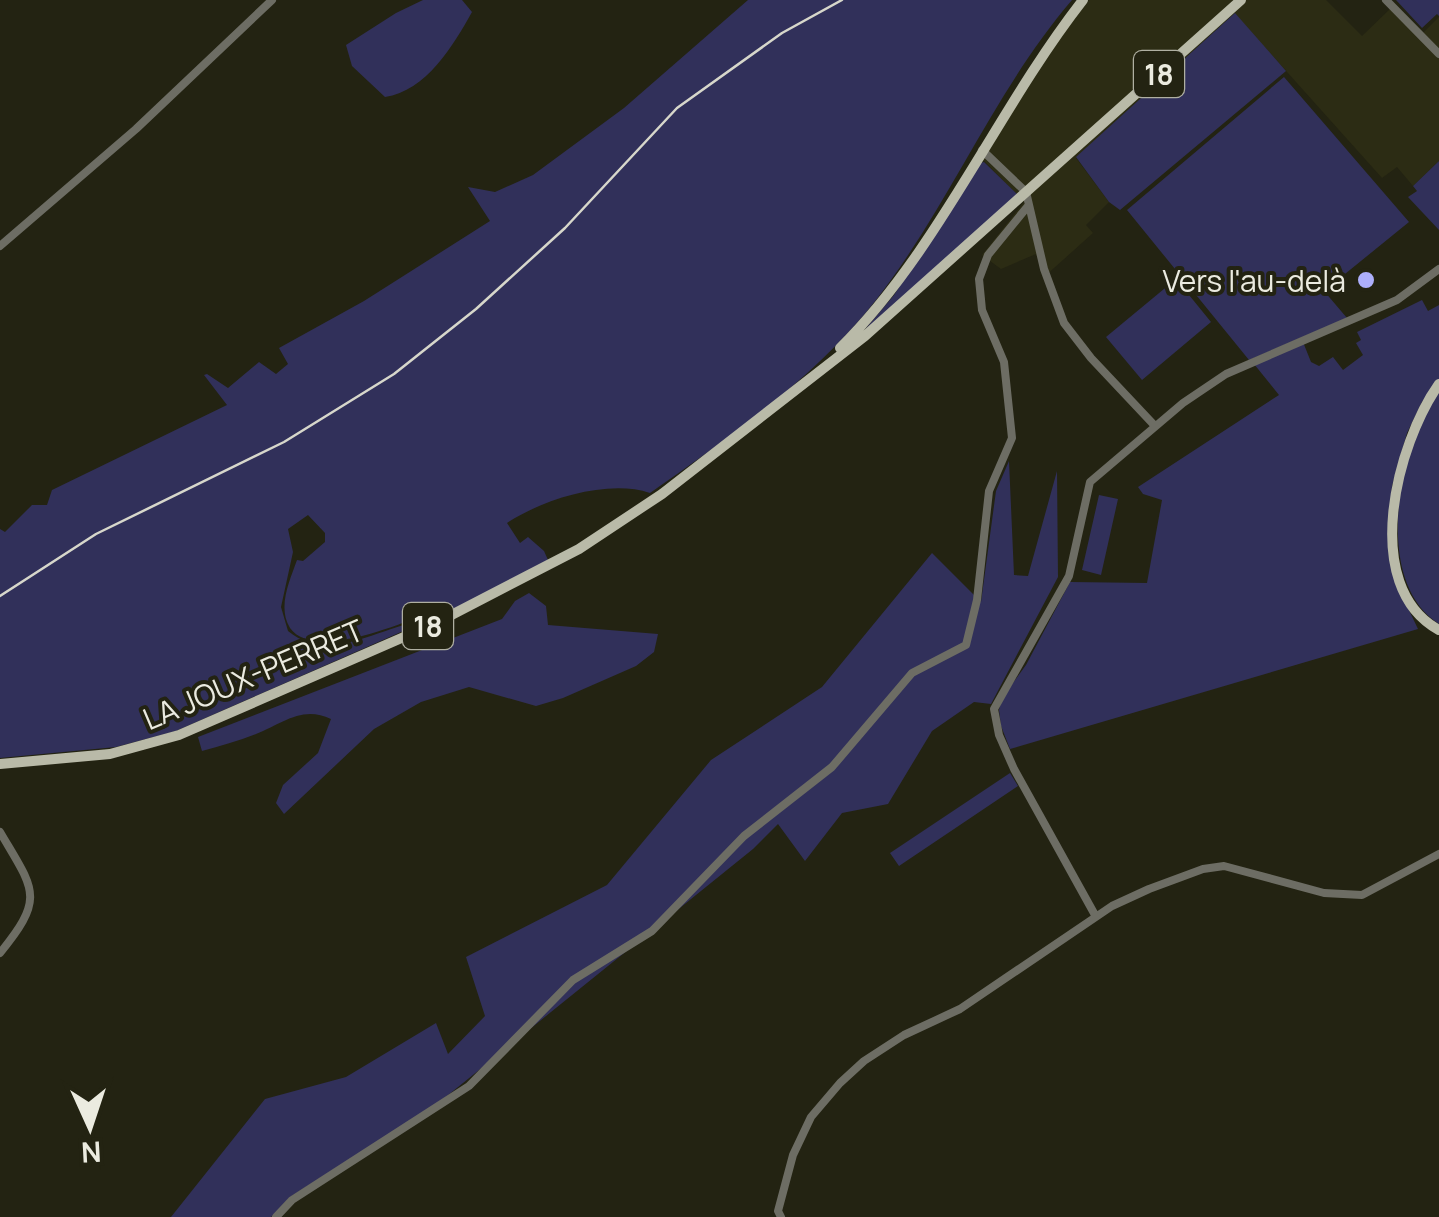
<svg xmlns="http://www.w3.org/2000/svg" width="1439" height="1217" viewBox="0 0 1439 1217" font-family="Manrope,sans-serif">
  <rect width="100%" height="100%" fill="#232312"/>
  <!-- built -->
  <path fill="#2c2c14" d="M 1089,0 L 1326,0 L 1362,36 L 1390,9 L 1418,38 L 1439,17 L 1439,161 L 1413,186 L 1397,167 L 1382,178 L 1235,14 L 1076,158 L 1109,202 L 1086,225 L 1093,233 L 1044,277 L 1036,254 L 1001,269 L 982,255 L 1024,202 L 982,159 L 1049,49 Z"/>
  <!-- green -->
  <path fill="#31305a" d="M 423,0 L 462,0 L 472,12 C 453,46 426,91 385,97 L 352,66 L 346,45 L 396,13 Z
    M 748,0 L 1072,0 C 994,91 949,206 876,300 C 815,378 730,437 650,493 C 608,479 543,499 507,523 L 520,543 L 528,537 L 544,551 L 548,560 L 441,616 L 431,611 C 403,624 313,661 290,628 C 277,607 290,580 297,560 L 303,561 L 325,542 L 325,533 L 308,515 L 288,529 L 293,552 L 281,607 L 288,631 C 331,667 384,623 426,621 L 176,731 L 116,747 L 0,758 L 0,529 L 5,532 L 32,505 L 47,505 L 52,490 L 227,405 L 204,375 L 207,374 L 228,388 L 259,362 L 276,374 L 288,364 L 279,348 L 364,301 L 490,221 L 468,187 L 495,192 L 533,175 L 624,108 Z
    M 1396,0 L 1439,0 L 1439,16 L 1437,14 L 1422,28 Z
    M 1235,13 L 1286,71 L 1120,210 L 1109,202 L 1076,157 Z
    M 1284,77 L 1409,222 L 1324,291 L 1347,318 L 1249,360 L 1127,210 Z
    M 1439,161 L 1439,230 L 1408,197 L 1417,191 L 1413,186 Z
    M 984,162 L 1018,195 L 862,333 L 894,295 L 980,163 Z
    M 1176,279 L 1211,322 L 1142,380 L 1106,337 Z
    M 1422,300 L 1428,311 L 1439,305 L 1439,380 L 1422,402 L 1407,433 L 1392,486 L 1389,540 L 1395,581 L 1418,629 L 1010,749 L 1001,726 L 999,710 L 1002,698 L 1026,665 L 1070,582 L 1147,583 L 1162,500 L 1143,494 L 1138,487 L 1279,395 L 1254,364 L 1303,342 L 1311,362 L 1319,366 L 1333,357 L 1343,370 L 1363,355 L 1356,343 L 1361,340 L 1357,332 Z
    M 1439,390 L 1439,624 C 1381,587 1395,486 1416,431 C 1421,417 1431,403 1439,390 Z
    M 1009,461 L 1014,575 L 1028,576 L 1057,471 L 1058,577 L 991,704 L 974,702 L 932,731 L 888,804 L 842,813 L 805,861 L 778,824 L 753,849 L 437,1104 L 290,1197 L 271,1217 L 171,1217 L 265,1099 L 346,1077 L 436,1023 L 448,1054 L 485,1016 L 466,957 L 607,885 L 711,760 L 822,687 L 932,553 L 981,602 L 996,491 Z
    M 1099,495 L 1118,499 L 1101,575 L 1082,570 Z
    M 529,593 L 546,606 L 548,625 L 658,634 L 654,652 L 636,666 L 563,698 L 536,706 L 469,687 L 421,702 L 374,729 L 284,814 L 276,803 L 283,785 L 318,753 L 331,719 C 302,705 282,724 256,734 C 238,741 220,746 202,751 L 198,737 L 502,619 L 515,601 Z
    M 1010,773 L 1018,786 L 899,866 L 890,853 Z"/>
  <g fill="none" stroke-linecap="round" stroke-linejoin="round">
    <!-- minor -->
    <path stroke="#6d6d64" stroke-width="8" d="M 1386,0 L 1439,54
      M 982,150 L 1026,192 L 1044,269 L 1064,323 L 1091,358 L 1155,426
      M 0,246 L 136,129 L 272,0
      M 0,832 C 34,890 46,897 0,953
      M 1095,915 L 1014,769 L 999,735 L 994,709 L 1069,576 L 1090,482 L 1183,403 L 1226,374 L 1397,300 L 1439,269
      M 276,1217 L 292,1200 L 469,1086 L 573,980 L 652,931 L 744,836 L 832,767 L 912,673 L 966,645 L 977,600 L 989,491 L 1012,438 L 1004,362 L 982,310 L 979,279 L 988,255 L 1028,206
      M 781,1217 L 778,1211 L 793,1155 L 811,1117 L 840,1083 L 864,1061 L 904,1035 L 960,1009 L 1112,906 L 1149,889 L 1203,869 L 1224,866 L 1324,893 L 1362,895 L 1439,854"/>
    <!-- major -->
    <path stroke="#b9baa8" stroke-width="10" d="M 840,348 C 939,250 997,110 1083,0
      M 1439,384 C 1397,443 1359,586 1439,630
      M 0,764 L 110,754 L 179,735 L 436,623 L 579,549 L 662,494 L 865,336 L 1241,0"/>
    <!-- rail -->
    <path stroke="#d7d7cb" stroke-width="2.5" d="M 0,596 L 96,534 L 284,442 L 394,374 L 476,309 L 565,228 L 677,108 L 782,33 L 842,0"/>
  </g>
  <!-- markers -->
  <circle fill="#adaffb" stroke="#232312" stroke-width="4" cx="1366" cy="280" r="10"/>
  <g text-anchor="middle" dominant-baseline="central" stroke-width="8" stroke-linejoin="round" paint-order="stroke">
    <!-- shield labels -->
    <g fill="#232312" stroke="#afafa2" stroke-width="2.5">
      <rect x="1134" y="51" width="50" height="46" rx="8"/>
      <rect x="403" y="603" width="50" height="46" rx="8"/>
    </g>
    <g font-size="28" font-weight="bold" fill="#ebebe0">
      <text x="1159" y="74">18</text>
      <text x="428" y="626">18</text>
    </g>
    <!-- poi labels -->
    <g font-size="30" fill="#ebebe0" stroke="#232312" text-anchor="end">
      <text x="1346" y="280">Vers l'au-delà</text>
    </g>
    <!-- street labels -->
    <g font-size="30" fill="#ebebe0" stroke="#232312">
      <text transform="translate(253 674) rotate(-23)">LA JOUX-PERRET</text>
    </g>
  </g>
  <!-- north arrow -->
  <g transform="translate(90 1127) rotate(177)" stroke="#232312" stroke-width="8" paint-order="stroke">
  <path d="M0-8L18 38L0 25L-18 38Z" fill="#ebebe0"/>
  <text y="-15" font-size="28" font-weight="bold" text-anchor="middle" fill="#ebebe0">N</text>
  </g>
</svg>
